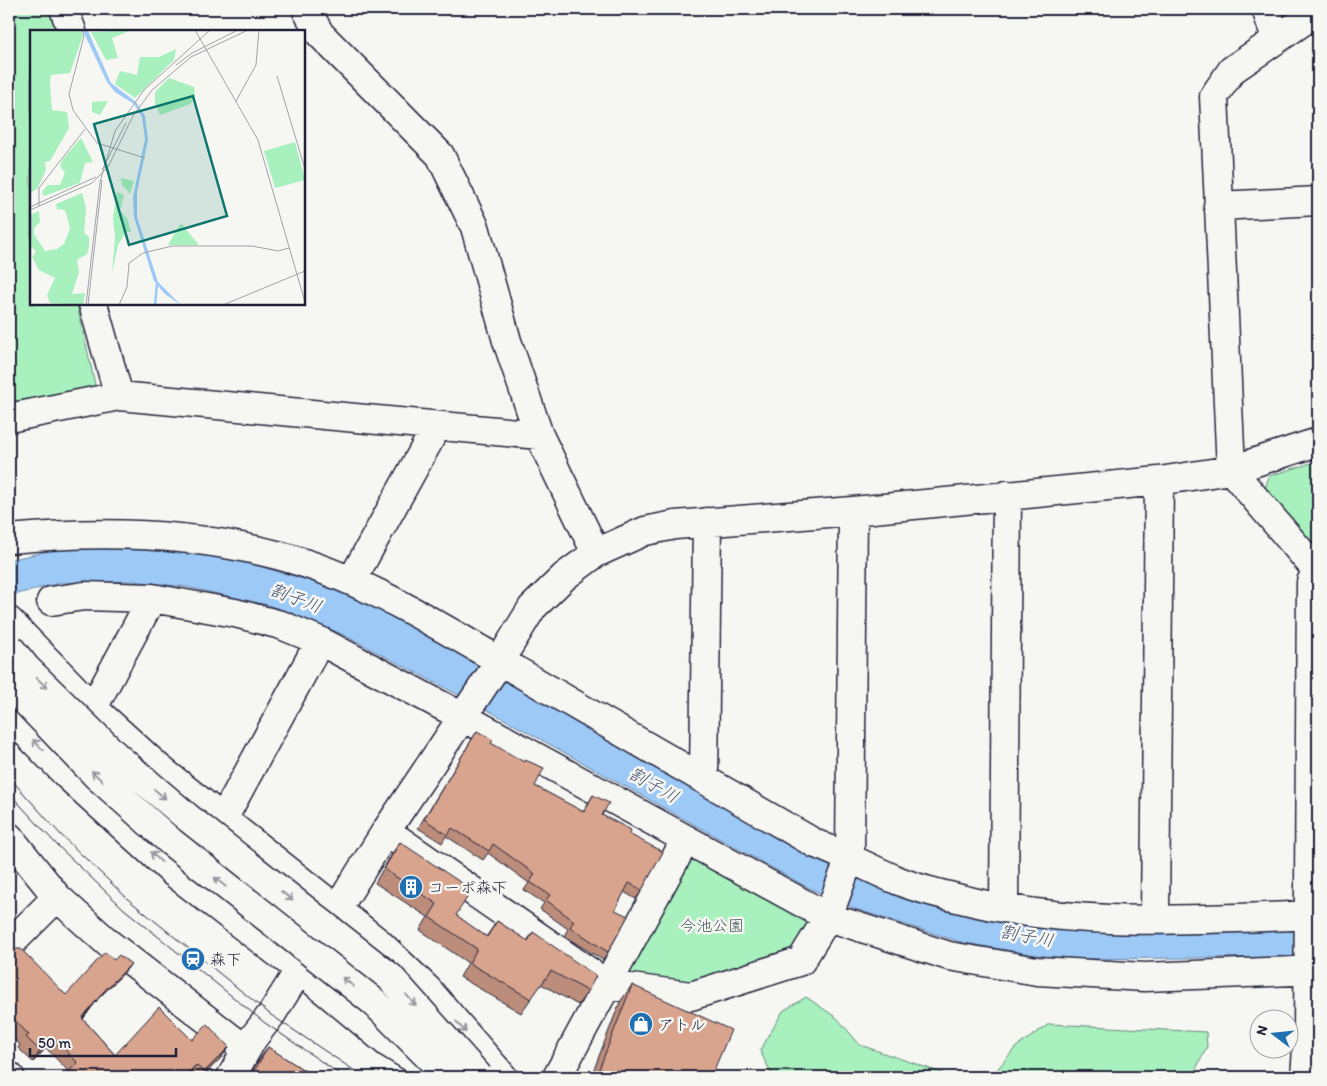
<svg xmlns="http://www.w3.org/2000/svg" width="1327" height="1086" viewBox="0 0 1327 1086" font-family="Itim,'Klee One',sans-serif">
  <rect width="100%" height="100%" fill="#f6f6f2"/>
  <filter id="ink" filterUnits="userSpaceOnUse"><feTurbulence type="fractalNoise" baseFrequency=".02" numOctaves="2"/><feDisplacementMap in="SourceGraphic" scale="10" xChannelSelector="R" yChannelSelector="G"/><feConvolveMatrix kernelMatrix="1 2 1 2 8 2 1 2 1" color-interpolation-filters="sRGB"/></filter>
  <g filter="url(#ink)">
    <!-- green -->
    <path fill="#a8f0be" stroke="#65897c" d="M 9,9 L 48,9 L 57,31 L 31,31 L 31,304 L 77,304 L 96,389 L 9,402 Z
      M 1318,461 L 1318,555 L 1264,492 L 1269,476 Z
      M 695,855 L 809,916 L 812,924 L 799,950 L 701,987 L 628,978 L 626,967 L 686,859 Z
      M 806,997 L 837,1018 L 860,1045 L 954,1077 L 996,1071 L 1015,1048 L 1049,1024 L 1206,1032 L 1207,1047 L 1192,1077 L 781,1077 L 771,1073 L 760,1051 L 783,1011 Z"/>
    <!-- water -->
    <path fill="#9cc9f6" stroke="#6b86ab" d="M 66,547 L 147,547 L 223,556 L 315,582 L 357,598 L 520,688 L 916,897 L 1318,926 L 1318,957 L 1061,959 L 964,943 L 855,909 L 805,886 L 493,713 L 344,635 L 300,617 L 268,605 L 186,587 L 133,581 L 60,583 L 9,596 L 9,560 Z"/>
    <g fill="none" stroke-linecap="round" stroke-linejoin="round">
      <!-- minor casing -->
      <g stroke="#22223b" stroke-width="31">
        <path id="minor" d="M 64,9 L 72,31
          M 306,9 L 320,34 L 440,155 L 475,227 L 507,341 L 539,435 L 596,553
          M 1266,9 L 1276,38
          M 1318,11 L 1232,70 L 1214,96 L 1231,470 L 1318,572
          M 1218,206 L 1318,201
          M 93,304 L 119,396
          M 9,418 L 119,396 L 539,435
          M 9,539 C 99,530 189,532 277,555 C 366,578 445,630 524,675 C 621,732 719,788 816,844 C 845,855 871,869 899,881 C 918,889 941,894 961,899 C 1078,929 1199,919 1318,915
          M 352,580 L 437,426
          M 51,601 L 84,596 L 152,598 L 235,613 L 281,625 L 320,641 L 463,717 L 828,917 L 949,956 L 1037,971 L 1145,977 L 1318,970
          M 9,621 L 93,708 L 160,769 L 379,943 L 427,989 L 503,1077
          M 93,708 L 152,598
          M 9,715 L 68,776 L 174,873 L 300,970 L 388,1043 L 439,1074
          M 704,779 L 707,522
          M 222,821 L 320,641
          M 386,831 L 608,985 L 691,996 L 801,961 L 828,917 L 850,857 L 853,511
          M 9,837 L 57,897 L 108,943 L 246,1050
          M 1004,908 L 1007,495
          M 1155,919 L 1159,481
          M 9,945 L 57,897
          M 9,1076 L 10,1077
          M 231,1077 L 253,1038 L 271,1015 L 386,831 L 496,667 L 532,608 L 565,576 L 596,553 L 645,531 L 675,525 L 853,511 L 1159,481 L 1231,470 L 1318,442
          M 557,1077 L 686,839
          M 1305,1077 L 1308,1034 L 1311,582 L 1317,570"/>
      </g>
      <!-- minor -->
      <use href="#minor" stroke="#f6f6f2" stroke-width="28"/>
      <!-- tram -->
      <path stroke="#22223b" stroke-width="1" d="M 9,777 L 61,835 L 130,901 L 271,1015 L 364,1077
        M 9,793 L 57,845 L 124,909 L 265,1023 L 344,1077"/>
      <!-- minor-bridge casing -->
      <g stroke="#22223b" stroke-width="31" stroke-linecap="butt">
        <path id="minor-bridge" d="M 9,647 L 26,668 L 117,757 L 187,817 L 390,977 L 479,1077
          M 9,684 L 97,776 L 171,842 L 374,1002 L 434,1062 L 444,1077"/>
      </g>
      <!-- minor-bridge -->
      <use href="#minor-bridge" stroke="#f6f6f2" stroke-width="28"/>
    </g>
    <!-- wall -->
    <path fill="#bb8d7a" stroke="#22223b" d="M 477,731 L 491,743 L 535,786 L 583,812 L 593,795 L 602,815 L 629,834 L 642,890 L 636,899 L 624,892 L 615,910 L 608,952 L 603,960 L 564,936 L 568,929 L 540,909 L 544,903 L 524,890 L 529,883 L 488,853 L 483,860 L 446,836 L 442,843 L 418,828 Z
      M 400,842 L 456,915 L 486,937 L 497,921 L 527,941 L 533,932 L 588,991 L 578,1005 L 541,984 L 521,1013 L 460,977 L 468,963 L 420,930 L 428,917 L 375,883 L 391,855 Z
      M 9,956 L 66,995 L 114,960 L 123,974 L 97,1000 L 83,1019 L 115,1055 L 192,1040 L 229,1047 L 221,1058 L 202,1077 L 190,1077 L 188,1075 L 187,1077 L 64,1077 L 69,1072 L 46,1048 L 33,1062 L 18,1048 L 20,1045 L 9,1033 Z
      M 632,985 L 711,1077 L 591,1077 L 620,1002 Z
      M 268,1047 L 310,1074 L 322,1076 L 250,1075 L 256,1064 Z"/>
    <!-- shaded-wall -->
    <path fill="#987363" stroke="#22223b" d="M 131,964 L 123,974 L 97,1000 L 75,1029 L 105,990 Z
      M 53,1037 L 46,1048 L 33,1062 L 40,1051 Z
      M 229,1047 L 221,1058 L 202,1077 L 200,1077 L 204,1072 Z
      M 196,1065 L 188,1075 L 187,1077 L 184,1077 Z"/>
    <!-- building -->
    <path fill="#d9a48e" stroke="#22223b" d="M 477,731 L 493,740 L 491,743 L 524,762 L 525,760 L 544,768 L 535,786 L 584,812 L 593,795 L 609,803 L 602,815 L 631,830 L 629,834 L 663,852 L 642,890 L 629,883 L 615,910 L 628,916 L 608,952 L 570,927 L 574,921 L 546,900 L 550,895 L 530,882 L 535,874 L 493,844 L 489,851 L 452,828 L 448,835 L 424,819 Z
      M 400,842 L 472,890 L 456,915 L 487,937 L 497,921 L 528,941 L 533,932 L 596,976 L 588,991 L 551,971 L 531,999 L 469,963 L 477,949 L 429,917 L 437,904 L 384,869 Z
      M 16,949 L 21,949 L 66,995 L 105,952 L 114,960 L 119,955 L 131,964 L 105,990 L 82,1018 L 115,1055 L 159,1007 L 192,1040 L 207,1024 L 229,1047 L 204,1072 L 196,1065 L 184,1077 L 69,1077 L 66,1074 L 78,1063 L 53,1037 L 40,1051 L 26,1037 L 29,1035 L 9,1014 L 9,956 Z
      M 632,985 L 731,1030 L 711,1077 L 596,1077 Z
      M 268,1047 L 310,1074 L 312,1072 L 322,1076 L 328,1075 L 331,1077 L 248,1077 L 256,1068 Z"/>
    <!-- one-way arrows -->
    <defs><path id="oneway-shaft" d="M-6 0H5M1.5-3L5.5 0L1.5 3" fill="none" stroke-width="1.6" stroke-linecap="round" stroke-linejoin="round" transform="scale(1.25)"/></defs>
    <g stroke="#9797a0">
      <use href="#oneway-shaft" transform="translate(42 683) rotate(45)"/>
      <use href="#oneway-shaft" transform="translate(38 745) rotate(-134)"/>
      <use href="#oneway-shaft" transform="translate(97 776) rotate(-136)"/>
      <use href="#oneway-shaft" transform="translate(160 794) rotate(40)"/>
      <use href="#oneway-shaft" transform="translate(156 857) rotate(-137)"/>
      <use href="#oneway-shaft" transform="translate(220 882) rotate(-141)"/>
      <use href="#oneway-shaft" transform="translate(287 896) rotate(38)"/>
      <use href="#oneway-shaft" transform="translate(348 982) rotate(-142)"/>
      <use href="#oneway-shaft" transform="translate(411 1000) rotate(48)"/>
      <use href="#oneway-shaft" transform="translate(461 1027) rotate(48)"/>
    </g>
  </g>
  <!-- icons -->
  <defs>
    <g id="building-disc" transform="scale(1.25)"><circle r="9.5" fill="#1f6fb2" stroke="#f6f6f2"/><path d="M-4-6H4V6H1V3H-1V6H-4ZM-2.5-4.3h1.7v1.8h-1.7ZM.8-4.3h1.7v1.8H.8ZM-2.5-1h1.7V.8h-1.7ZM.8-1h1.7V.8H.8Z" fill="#fff"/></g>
    <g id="station-disc" transform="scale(1.25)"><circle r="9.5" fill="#1f6fb2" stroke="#f6f6f2"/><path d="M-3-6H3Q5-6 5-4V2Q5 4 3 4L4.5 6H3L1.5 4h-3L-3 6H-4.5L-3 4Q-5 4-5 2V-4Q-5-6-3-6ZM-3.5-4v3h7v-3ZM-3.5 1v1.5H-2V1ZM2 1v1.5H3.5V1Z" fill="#fff"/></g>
    <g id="shop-disc" transform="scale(1.25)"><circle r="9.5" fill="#1f6fb2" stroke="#f6f6f2"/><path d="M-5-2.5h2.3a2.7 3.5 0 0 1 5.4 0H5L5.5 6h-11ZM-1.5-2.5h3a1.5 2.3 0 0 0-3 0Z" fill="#fff"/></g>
  </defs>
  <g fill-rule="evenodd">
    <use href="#building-disc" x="411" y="887"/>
    <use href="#station-disc" x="193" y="959"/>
    <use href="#shop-disc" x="641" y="1024"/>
  </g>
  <g text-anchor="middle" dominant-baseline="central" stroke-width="5" stroke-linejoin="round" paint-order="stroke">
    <!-- poi labels -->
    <g font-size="16" fill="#22223b" stroke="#f6f6f2" text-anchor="start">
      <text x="428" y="887">コーポ森下</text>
      <text x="210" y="959">森下</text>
      <text x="658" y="1024">アトル</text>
    </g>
    <!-- park labels -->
    <g font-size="16" fill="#44565c" stroke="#f6f6f2">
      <text x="712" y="925">今池公園</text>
    </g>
    <!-- water labels -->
    <g font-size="18" font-style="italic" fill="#475473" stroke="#f6f6f2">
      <text transform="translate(296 598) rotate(21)">割子川</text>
      <text transform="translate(654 785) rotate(30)">割子川</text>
      <text transform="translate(1027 936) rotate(11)">割子川</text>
    </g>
  </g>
  <!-- overview -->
  <g transform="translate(30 30)">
    <rect width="275" height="275" fill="#f6f6f2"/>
    <path d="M 51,0 L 53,5 L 40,43 L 21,45 L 20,55 L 22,80 L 37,82 L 39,98 L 20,131 L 15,132 L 16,140 L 7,159 L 0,163 L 0,1 ZM 102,0 L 82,8 L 88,28 L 76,30 L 61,2 ZM 146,19 L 144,30 L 105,68 L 85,54 L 90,41 L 107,45 L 110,27 L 129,27 ZM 139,48 L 164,57 L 165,68 L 160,74 L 130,85 L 125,73 L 125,62 ZM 78,71 L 70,85 L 62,82 L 62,72 ZM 51,108 L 63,132 L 55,133 L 50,153 L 14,166 L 12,162 L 18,155 L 30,155 L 35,143 L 30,136 L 32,130 ZM 265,112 L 275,150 L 245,158 L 234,121 ZM 91,148 L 104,151 L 100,164 L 92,155 ZM 87,162 L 94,165 L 90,181 L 97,188 L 101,202 L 96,202 L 88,215 L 82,243 L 85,208 L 83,188 ZM 52,163 L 56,178 L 54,203 L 59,207 L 59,217 L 57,224 L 47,230 L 49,242 L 42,264 L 55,263 L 53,275 L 20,273 L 17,265 L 25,248 L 9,240 L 2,227 L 6,221 L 0,216 L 0,185 L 9,181 L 10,192 L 4,198 L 4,204 L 15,221 L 27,219 L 34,214 L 40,198 L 35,180 L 27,179 L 26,174 ZM 151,193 L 168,214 L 168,215 L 138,215 Z" fill="#a8f0be"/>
    <path d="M 53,1 L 58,1 L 81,53 L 106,72 L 115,86 L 118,110 L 107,162 L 107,187 L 128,252 L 151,275 L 135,264 L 124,251 L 104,187 L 103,167 L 115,109 L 112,87 L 104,74 L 85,62 L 77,52 Z" fill="#9cc9f6"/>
    <path fill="none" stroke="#9cc9f6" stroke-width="2.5" d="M 125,275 L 127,254"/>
    <path fill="none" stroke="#a1a1a9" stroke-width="1" d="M 52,0 L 54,6 L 39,64 L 43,80 L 67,113 L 115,128M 165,0 L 228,110 L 275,272M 146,35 L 162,23 L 208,0M 247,46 L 275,139M 206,71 L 226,35 L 229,0M 72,140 L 96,93M 9,176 L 9,158 L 55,99M 0,177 L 66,147M 0,180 L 62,153 L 78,137 L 103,86 L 122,60 L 161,27 L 218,0M 56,275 L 70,152 L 85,101 L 114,60 L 180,0M 58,275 L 72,150M 89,275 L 97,257 L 99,233 L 113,223 L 142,216 L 222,216 L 248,221 L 259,218M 193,275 L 275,241"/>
    <path fill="#0f766e" fill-opacity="0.15" stroke="#0f766e" stroke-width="2.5" d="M 163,66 L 197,186 L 99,215 L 64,94 Z"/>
    <rect width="275" height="275" fill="none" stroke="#22223b" stroke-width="2.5"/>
  </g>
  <!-- margin -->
  <rect width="1327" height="1086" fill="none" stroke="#f6f6f2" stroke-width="30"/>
  <rect x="15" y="15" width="1297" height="1056" fill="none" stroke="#22223b" stroke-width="2" filter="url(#ink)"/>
  <!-- north arrow -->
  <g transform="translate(1274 1034) rotate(286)"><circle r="24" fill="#f6f6f2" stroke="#a1a1a9"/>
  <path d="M0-4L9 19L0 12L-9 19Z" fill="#1f6fb2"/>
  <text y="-8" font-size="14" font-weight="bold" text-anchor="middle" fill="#22223b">N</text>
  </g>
  <!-- scale -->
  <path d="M30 1048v8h146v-8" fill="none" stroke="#22223b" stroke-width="2.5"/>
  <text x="38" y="1048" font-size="15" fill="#22223b" stroke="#f6f6f2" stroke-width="4" paint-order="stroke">50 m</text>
</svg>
